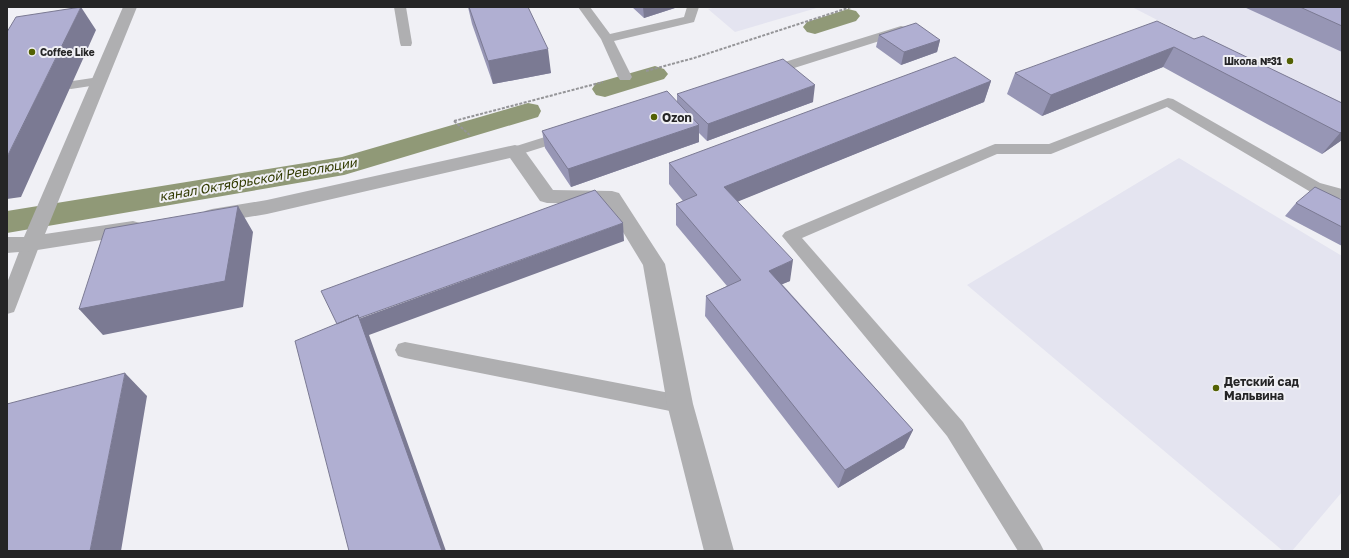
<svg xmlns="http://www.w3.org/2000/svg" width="1349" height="558" viewBox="0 0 1349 558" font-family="'Golos Text',sans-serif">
  <rect width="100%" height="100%" fill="#f0f0f5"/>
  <!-- built -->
  <path fill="#e4e4f0" d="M 717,7 L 820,7 L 735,32 L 708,9 Z
    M 1132,7 L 1342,7 L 1342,115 Z
    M 1179,158 L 1342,256 L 1342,492 L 1292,551 L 1283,551 L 967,285 Z"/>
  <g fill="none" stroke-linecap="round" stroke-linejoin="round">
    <!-- canal -->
    <path fill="#909977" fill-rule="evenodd" d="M 848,9 L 856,11 L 860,16 L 856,21 L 815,34 L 807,32 L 803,27 L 807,22 Z
      M 655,66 L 664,69 L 668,74 L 664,79 L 605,97 L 596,95 L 592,89 L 596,83 Z
      M 528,103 L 538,105 L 541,111 L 538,117 L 344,175 L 7,233 L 7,211 L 342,157 Z"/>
    <!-- path -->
    <path stroke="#959598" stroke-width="2" stroke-dasharray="3 1.5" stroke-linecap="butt" d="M 646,71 L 694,58 L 851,7
      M 454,121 L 603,82
      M 454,121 L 471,136"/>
    <!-- lane -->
    <path fill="#afafb1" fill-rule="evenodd" d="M 394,7 L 406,7 L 412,43 L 411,46 L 401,46 L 400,43 Z
      M 578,7 L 590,7 L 610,34 L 684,17 L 687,7 L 699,7 L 694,22 L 614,41 L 632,77 L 630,80 L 620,80 L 618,77 L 601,39 Z
      M 901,26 L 905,27 L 907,30 L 905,33 L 772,75 L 762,75 L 760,72 L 762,69 Z
      M 99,77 L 104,78 L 106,81 L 104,84 L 71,89 L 66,88 L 64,85 L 66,82 Z
      M 1168,98 L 1173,99 L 1320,183 L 1342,189 L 1342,199 L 1309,191 L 1167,107 L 1056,152 L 1051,154 L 997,154 L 802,238 L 963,422 L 1040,543 L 1044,551 L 1018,551 L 947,436 L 782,236 L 785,232 L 990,146 L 995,144 L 1049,144 Z
      M 567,130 L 572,132 L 574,135 L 572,138 L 515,156 L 510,154 L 507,151 L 510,148 Z
      M 31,238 L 37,240 L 40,244 L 16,307 L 14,312 L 7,314 L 7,283 L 22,244 L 25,240 Z
      M 405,342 L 680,395 L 687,398 L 690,404 L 687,410 L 680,413 L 405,358 L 398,356 L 395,350 L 398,344 Z"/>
    <!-- street -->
    <path fill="#afafb1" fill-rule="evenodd" d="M 123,7 L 137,7 L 45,234 L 133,221 L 140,223 L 143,228 L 140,233 L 133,235 L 31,251 L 7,253 L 7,237 L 24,237 Z
      M 515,145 L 522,147 L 553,190 L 612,191 L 619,193 L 665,264 L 693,404 L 734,551 L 704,551 L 667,404 L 643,265 L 606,204 L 547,203 L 540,201 L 510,158 L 267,214 L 212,223 L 205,221 L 202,216 L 205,211 L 212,209 L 267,200 Z"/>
  </g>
  <!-- wall -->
  <path fill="#9796b5" d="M 468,7 L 528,7 L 551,73 L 493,84 L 472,24 Z
    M 632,7 L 678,7 L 644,18 Z
    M 1244,7 L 1342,7 L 1342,52 Z
    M 879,35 L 940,40 L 937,52 L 901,65 L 876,47 Z
    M 1194,39 L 1342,103 L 1342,140 L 1322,154 L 1163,67 L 1042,116 L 1007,94 L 1015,73 Z
    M 991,81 L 984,102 L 738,201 L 790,281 L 782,284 L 913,430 L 904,448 L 838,488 L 705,316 L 706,296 L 727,286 L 676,225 L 676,204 L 683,201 L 669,184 L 669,163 Z
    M 677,94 L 813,102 L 707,141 L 699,133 L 699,142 L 571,187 L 545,148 L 542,131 L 677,102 Z
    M 1342,200 L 1342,246 L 1285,216 L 1296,203 Z"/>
  <!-- shaded-wall -->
  <path fill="#7b7a93" d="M 81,7 L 96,30 L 21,197 L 7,199 L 7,157 Z
    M 643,7 L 678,7 L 644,18 Z
    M 940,40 L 937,52 L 901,65 L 904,52 Z
    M 1174,47 L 1163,67 L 1042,116 L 1051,95 Z
    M 548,49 L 551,73 L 493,84 L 488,61 Z
    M 991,81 L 984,102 L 722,208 L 724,187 Z
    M 815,85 L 813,102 L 707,141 L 708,124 Z
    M 699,125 L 699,142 L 571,187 L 568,169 Z
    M 1342,131 L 1342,140 L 1322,154 L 1340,133 Z
    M 238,206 L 253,232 L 243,307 L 103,335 L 79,309 Z
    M 623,223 L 624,241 L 369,335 L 446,551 L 442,551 L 339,326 Z
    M 793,260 L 790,281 L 766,291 L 769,271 Z
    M 125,373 L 147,396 L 121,551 L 90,551 Z
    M 913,430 L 904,448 L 838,488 L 845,470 Z"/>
  <!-- building -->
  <path fill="#b0afd2" stroke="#7b7a93" d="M 81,7 L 7,157 L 7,32 L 16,17 Z
    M 469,7 L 528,7 L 548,49 L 488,61 Z
    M 1300,7 L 1342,7 L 1342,26 Z
    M 1157,21 L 1194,39 L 1203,36 L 1342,103 L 1342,131 L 1340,133 L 1174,47 L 1051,95 L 1015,73 Z
    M 916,23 L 940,40 L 904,52 L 879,35 Z
    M 955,57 L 991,81 L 724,187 L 793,260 L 769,271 L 913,430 L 845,470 L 706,296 L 741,280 L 676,204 L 697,195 L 669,163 Z
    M 783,59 L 815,85 L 708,124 L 677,94 Z
    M 667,91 L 699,125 L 568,169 L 542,131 Z
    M 1315,187 L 1342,200 L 1342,227 L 1296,203 Z
    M 595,190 L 623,223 L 359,318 L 358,315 L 337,324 L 321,291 Z
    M 238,206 L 225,281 L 79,309 L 105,229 Z
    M 358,315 L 442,551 L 349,551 L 295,341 Z
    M 125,373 L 90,551 L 7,551 L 7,404 Z"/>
  <!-- markers -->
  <g fill="#536103" stroke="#f0f0f5" stroke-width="1.5">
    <circle cx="32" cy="52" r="4"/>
    <circle cx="1290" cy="61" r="4"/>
    <circle cx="654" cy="117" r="4"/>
    <circle cx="1216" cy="388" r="4"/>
  </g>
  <g text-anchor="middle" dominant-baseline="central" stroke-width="4" stroke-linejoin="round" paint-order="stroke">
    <!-- far-poi labels -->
    <g font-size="10" font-weight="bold" fill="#252526" stroke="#f0f0f5" text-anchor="start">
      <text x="40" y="52">Coffee Like</text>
      <text x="1282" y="61" text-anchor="end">Школа №31</text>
    </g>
    <!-- poi labels -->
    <g font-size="12" font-weight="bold" fill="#252526" stroke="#f0f0f5" text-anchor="start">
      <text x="662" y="117">Ozon</text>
      <text x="1224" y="381">Детский сад<tspan x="1224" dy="14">Мальвина</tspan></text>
    </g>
    <!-- water labels -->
    <g font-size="13" font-style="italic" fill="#313a00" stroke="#f0f0f5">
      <text transform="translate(258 179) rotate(-10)">канал Октябрьской Революции</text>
    </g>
  </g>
  <!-- border -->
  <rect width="1349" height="558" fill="none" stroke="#252526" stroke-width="16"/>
</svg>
